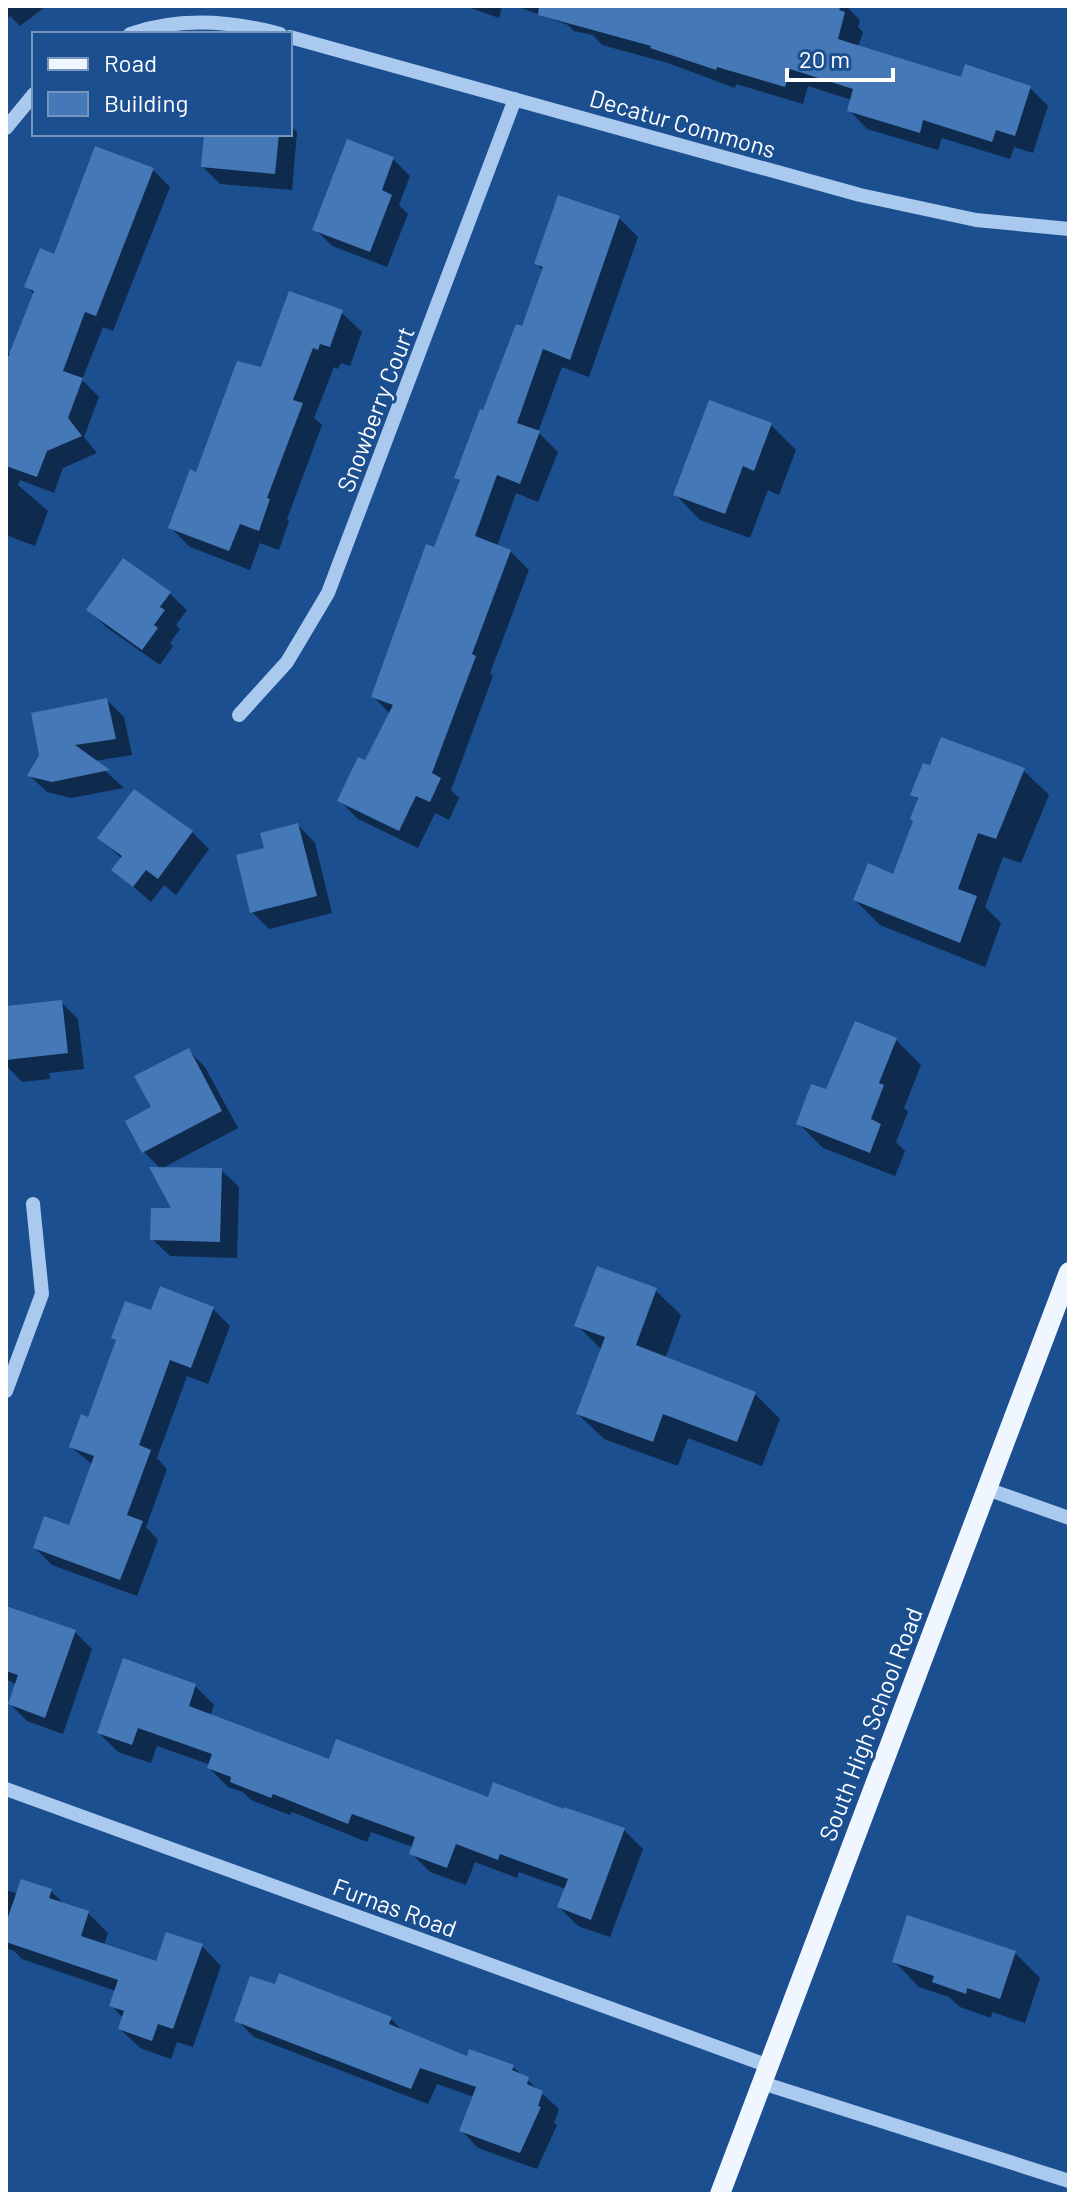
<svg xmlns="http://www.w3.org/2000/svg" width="1075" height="2200" viewBox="0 0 1075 2200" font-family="Barlow,sans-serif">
  <rect width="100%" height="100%" fill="#1b4f8f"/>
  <!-- shadow -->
  <path fill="#0007" d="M 6,6 L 45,6 L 45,7 L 20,26 L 10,16 L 6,20 Z
    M 465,6 L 502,6 L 499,18 Z
    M 516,6 L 846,6 L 860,20 L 858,27 L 863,32 L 858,47 L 963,79 L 1030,88 L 1048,106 L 1033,153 L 1014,147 L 1010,159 L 942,138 L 938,150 L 867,129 L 849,110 L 852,100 L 808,86 L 803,104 L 736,84 L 735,88 L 668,63 L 602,45 L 593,35 L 574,31 L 568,25 Z
    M 290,126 L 297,132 L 292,190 L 220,184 L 203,167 L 206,134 L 290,134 Z
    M 97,148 L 153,170 L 170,187 L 113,331 L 103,327 L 82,380 L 99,397 L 84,437 L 97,453 L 63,468 L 54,493 L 20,480 L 18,485 L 48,511 L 35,546 L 6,535 L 6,352 L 11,354 L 34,294 L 26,286 L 55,256 Z
    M 393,159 L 410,176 L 399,205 L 408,214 L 387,267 L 332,246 L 315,229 Z
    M 619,218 L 638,237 L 589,377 L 562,367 L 538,432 L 558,452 L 538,502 L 516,493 L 497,546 L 510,551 L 529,570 L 490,673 L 493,676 L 451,790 L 459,798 L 449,820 L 435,813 L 418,848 L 358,819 L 339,800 L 366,763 L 390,714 L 373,696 L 461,482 L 456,477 L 523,329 L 544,271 L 536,264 Z
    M 341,312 L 362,332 L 350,366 L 341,363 L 338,369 L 334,367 L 314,418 L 322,425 L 287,519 L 289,521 L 279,550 L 260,543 L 250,570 L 190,547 L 170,527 L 197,474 L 262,369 Z
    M 771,425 L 796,450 L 779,495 L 768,490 L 750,538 L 700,520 L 675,494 Z
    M 170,594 L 187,610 L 176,625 L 180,629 L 170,643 L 173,646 L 160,665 L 106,627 L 89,610 Z
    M 107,700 L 124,717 L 132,755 L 94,761 L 124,788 L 71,798 L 47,792 L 30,776 Z
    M 1023,770 L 1049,795 L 1021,863 L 1003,857 L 985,907 L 1001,923 L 985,967 L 880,925 L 855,900 L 894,876 L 915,822 L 919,801 L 913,795 Z
    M 134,791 L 192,832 L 209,849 L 176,895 L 164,885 L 151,902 L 114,870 L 122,859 L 100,838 Z
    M 298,825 L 315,843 L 332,913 L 269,929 L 252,912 L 267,850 Z
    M 61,1002 L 78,1019 L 84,1069 L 49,1073 L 50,1079 L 22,1082 L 6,1065 L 6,1008 Z
    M 896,1040 L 921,1065 L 904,1108 L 908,1112 L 896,1142 L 905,1151 L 895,1176 L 823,1148 L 798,1123 L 827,1092 Z
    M 188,1050 L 205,1067 L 238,1128 L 161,1169 L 221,1170 L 239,1187 L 237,1258 L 170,1256 L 152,1239 L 175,1210 L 161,1169 L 144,1152 L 128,1122 L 153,1108 Z
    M 655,1290 L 681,1315 L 665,1359 L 755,1394 L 780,1419 L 762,1466 L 688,1438 L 678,1466 L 604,1439 L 578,1414 L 602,1350 L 577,1325 Z
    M 213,1309 L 230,1326 L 208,1384 L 187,1376 L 157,1458 L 167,1469 L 146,1527 L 158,1540 L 137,1596 L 52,1565 L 35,1548 L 70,1528 L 93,1465 L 71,1447 L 152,1313 Z
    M 6,1626 L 75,1632 L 92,1649 L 63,1734 L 27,1721 L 10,1704 L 17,1685 L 6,1679 Z
    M 195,1686 L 214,1705 L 210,1716 L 330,1761 L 489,1800 L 565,1811 L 624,1830 L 643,1849 L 610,1937 L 578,1926 L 559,1907 L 566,1889 L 519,1872 L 517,1878 L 475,1862 L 466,1885 L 430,1872 L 411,1853 L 413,1847 L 371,1832 L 367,1842 L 292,1812 L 290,1815 L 251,1800 L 243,1792 L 228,1787 L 209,1768 L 211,1765 L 157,1746 L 151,1763 L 118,1752 L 99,1733 Z
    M 6,1890 L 18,1894 L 50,1890 L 66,1906 L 88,1913 L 108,1933 L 104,1945 L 158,1964 L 202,1946 L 221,1966 L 193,2047 L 177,2042 L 171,2059 L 140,2048 L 120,2029 L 124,2019 L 111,2005 L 116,1991 L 22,1959 L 14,1951 L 6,1948 Z
    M 1015,1953 L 1040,1978 L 1025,2023 L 992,2012 L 991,2018 L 960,2007 L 949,1997 L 919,1987 L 894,1961 Z
    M 390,2018 L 405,2033 L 468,2058 L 513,2067 L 559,2109 L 554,2123 L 557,2125 L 537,2169 L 478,2148 L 461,2130 L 474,2097 L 437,2084 L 428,2104 L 254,2037 L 237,2020 Z"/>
  <!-- building -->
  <path fill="#4478b7" d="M 539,6 L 841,6 L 839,10 L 845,12 L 838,39 L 961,77 L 965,64 L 1031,86 L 1015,136 L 996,130 L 992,142 L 923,120 L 920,133 L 847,111 L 853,89 L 790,69 L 785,87 L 717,67 L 716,70 L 650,48 L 651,46 L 538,15 Z
    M 204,134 L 279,134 L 275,174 L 201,167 Z
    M 347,139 L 394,157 L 382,190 L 392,195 L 370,252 L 312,230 Z
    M 95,146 L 154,168 L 96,316 L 85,312 L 63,371 L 83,378 L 68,418 L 82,436 L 47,451 L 37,477 L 6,466 L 6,362 L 34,291 L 24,287 L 40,248 L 54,254 Z
    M 558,195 L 620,216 L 570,360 L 543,349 L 517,423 L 540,431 L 520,484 L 497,475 L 475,536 L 511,550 L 472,654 L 476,656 L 432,773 L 441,778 L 430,802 L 416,796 L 399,831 L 337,801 L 358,757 L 365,760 L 393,705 L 371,697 L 426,544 L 434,547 L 460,480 L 454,478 L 480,409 L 483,410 L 516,324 L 522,326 L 543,267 L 534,264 Z
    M 289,291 L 343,310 L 330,347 L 320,344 L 318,350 L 313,348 L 293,400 L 303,403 L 267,498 L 270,499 L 259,531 L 240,524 L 229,551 L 168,528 L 190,469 L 196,472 L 237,361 L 261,367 Z
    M 709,400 L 772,423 L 754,471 L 743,466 L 725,514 L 673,495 Z
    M 123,558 L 171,592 L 160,607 L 165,610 L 154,625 L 158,628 L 142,650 L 86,610 Z
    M 107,698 L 116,739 L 75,745 L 110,770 L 52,782 L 27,776 L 39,755 L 31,713 Z
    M 941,737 L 1025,768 L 996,839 L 978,833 L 958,889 L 977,896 L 960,943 L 853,900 L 868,863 L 893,874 L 913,821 L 910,819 L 918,798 L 910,795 L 923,763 L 930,765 Z
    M 134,789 L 193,831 L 158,879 L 146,870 L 133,887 L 111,870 L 122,856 L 97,838 Z
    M 298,823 L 317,896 L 250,913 L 236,855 L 264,848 L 260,833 Z
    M 62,1000 L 68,1053 L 6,1060 L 6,1006 Z
    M 855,1021 L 897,1038 L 879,1083 L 884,1085 L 871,1119 L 881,1124 L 870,1153 L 796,1124 L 811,1084 L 826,1089 Z
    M 189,1048 L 222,1111 L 142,1153 L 125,1121 L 151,1107 L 134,1076 Z
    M 149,1167 L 222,1168 L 220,1242 L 150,1240 L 151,1208 L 171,1208 Z
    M 597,1266 L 657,1288 L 636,1345 L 756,1392 L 737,1442 L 663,1414 L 653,1442 L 576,1414 L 605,1337 L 574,1326 Z
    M 160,1286 L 214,1307 L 191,1368 L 170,1360 L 139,1445 L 151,1450 L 127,1515 L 143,1521 L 120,1580 L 33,1548 L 44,1516 L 69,1525 L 94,1456 L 69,1447 L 81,1414 L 88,1417 L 116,1340 L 111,1338 L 125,1301 L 151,1310 Z
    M 6,1606 L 76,1630 L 45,1718 L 8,1704 L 18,1675 L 6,1671 Z
    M 123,1658 L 196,1684 L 189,1706 L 329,1759 L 336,1739 L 488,1797 L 493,1782 L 564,1809 L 564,1807 L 625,1828 L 591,1920 L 557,1907 L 568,1879 L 500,1854 L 498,1860 L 456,1844 L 447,1868 L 409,1854 L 415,1837 L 352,1814 L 348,1824 L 273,1794 L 271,1798 L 230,1782 L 231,1777 L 207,1768 L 212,1754 L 138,1728 L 132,1745 L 97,1733 Z
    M 21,1879 L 52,1889 L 49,1898 L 89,1911 L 81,1936 L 156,1961 L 166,1932 L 203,1944 L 173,2029 L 158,2024 L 152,2041 L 118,2029 L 124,2011 L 109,2006 L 118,1980 L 6,1942 L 6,1923 Z
    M 907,1915 L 1016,1951 L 1000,1999 L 967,1988 L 966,1994 L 932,1982 L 934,1976 L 892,1962 Z
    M 279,1973 L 392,2017 L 389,2024 L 467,2056 L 469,2049 L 514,2065 L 512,2070 L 529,2077 L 527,2084 L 543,2091 L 538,2106 L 541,2107 L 520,2153 L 459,2131 L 476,2087 L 420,2068 L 411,2089 L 234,2021 L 250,1976 L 275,1984 Z"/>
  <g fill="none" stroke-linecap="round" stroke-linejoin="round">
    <!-- minor -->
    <path stroke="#a9c9ee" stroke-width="14" d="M 130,34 C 178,17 232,21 280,34
      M 290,37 L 860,195 L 976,220 L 1069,229
      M 6,128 L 34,94
      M 239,715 L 287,662 L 328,593 L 515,99
      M 6,1391 L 42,1294 L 33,1204
      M 987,1489 L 1069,1518
      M 6,1789 L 769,2066
      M 762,2083 L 1069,2181"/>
    <!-- major -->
    <path stroke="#f0f6ff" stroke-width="20" d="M 720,2194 L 1069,1272"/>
  </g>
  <g text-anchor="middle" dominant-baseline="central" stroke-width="6" stroke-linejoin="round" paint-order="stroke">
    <!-- street labels -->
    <g font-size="24" fill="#fff" stroke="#1b4f8f">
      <text transform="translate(683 123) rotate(16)">Decatur Commons</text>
      <text transform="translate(375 409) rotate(-69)">Snowberry Court</text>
      <text transform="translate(870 1724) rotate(-69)">South High School Road</text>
      <text transform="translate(395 1907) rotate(20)">Furnas Road</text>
    </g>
  </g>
  <!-- border -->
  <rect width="1075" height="2200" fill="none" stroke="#ffffff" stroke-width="16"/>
  <!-- legend -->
  <rect x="32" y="32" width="260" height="104" fill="#1b4f8f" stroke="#7695bc" stroke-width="2"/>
  <rect x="48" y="58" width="40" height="12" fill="#f0f6ff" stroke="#7695bc" stroke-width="2"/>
  <text x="104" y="72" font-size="24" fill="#ffffff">Road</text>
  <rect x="48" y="92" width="40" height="24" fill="#4478b7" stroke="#7695bc" stroke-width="2"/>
  <text x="104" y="112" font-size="24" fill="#ffffff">Building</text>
  <!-- scale -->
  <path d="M787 68v12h106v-12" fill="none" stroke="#ffffff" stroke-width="4"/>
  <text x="799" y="68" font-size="24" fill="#ffffff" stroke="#1b4f8f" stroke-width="6" paint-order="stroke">20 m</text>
</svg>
